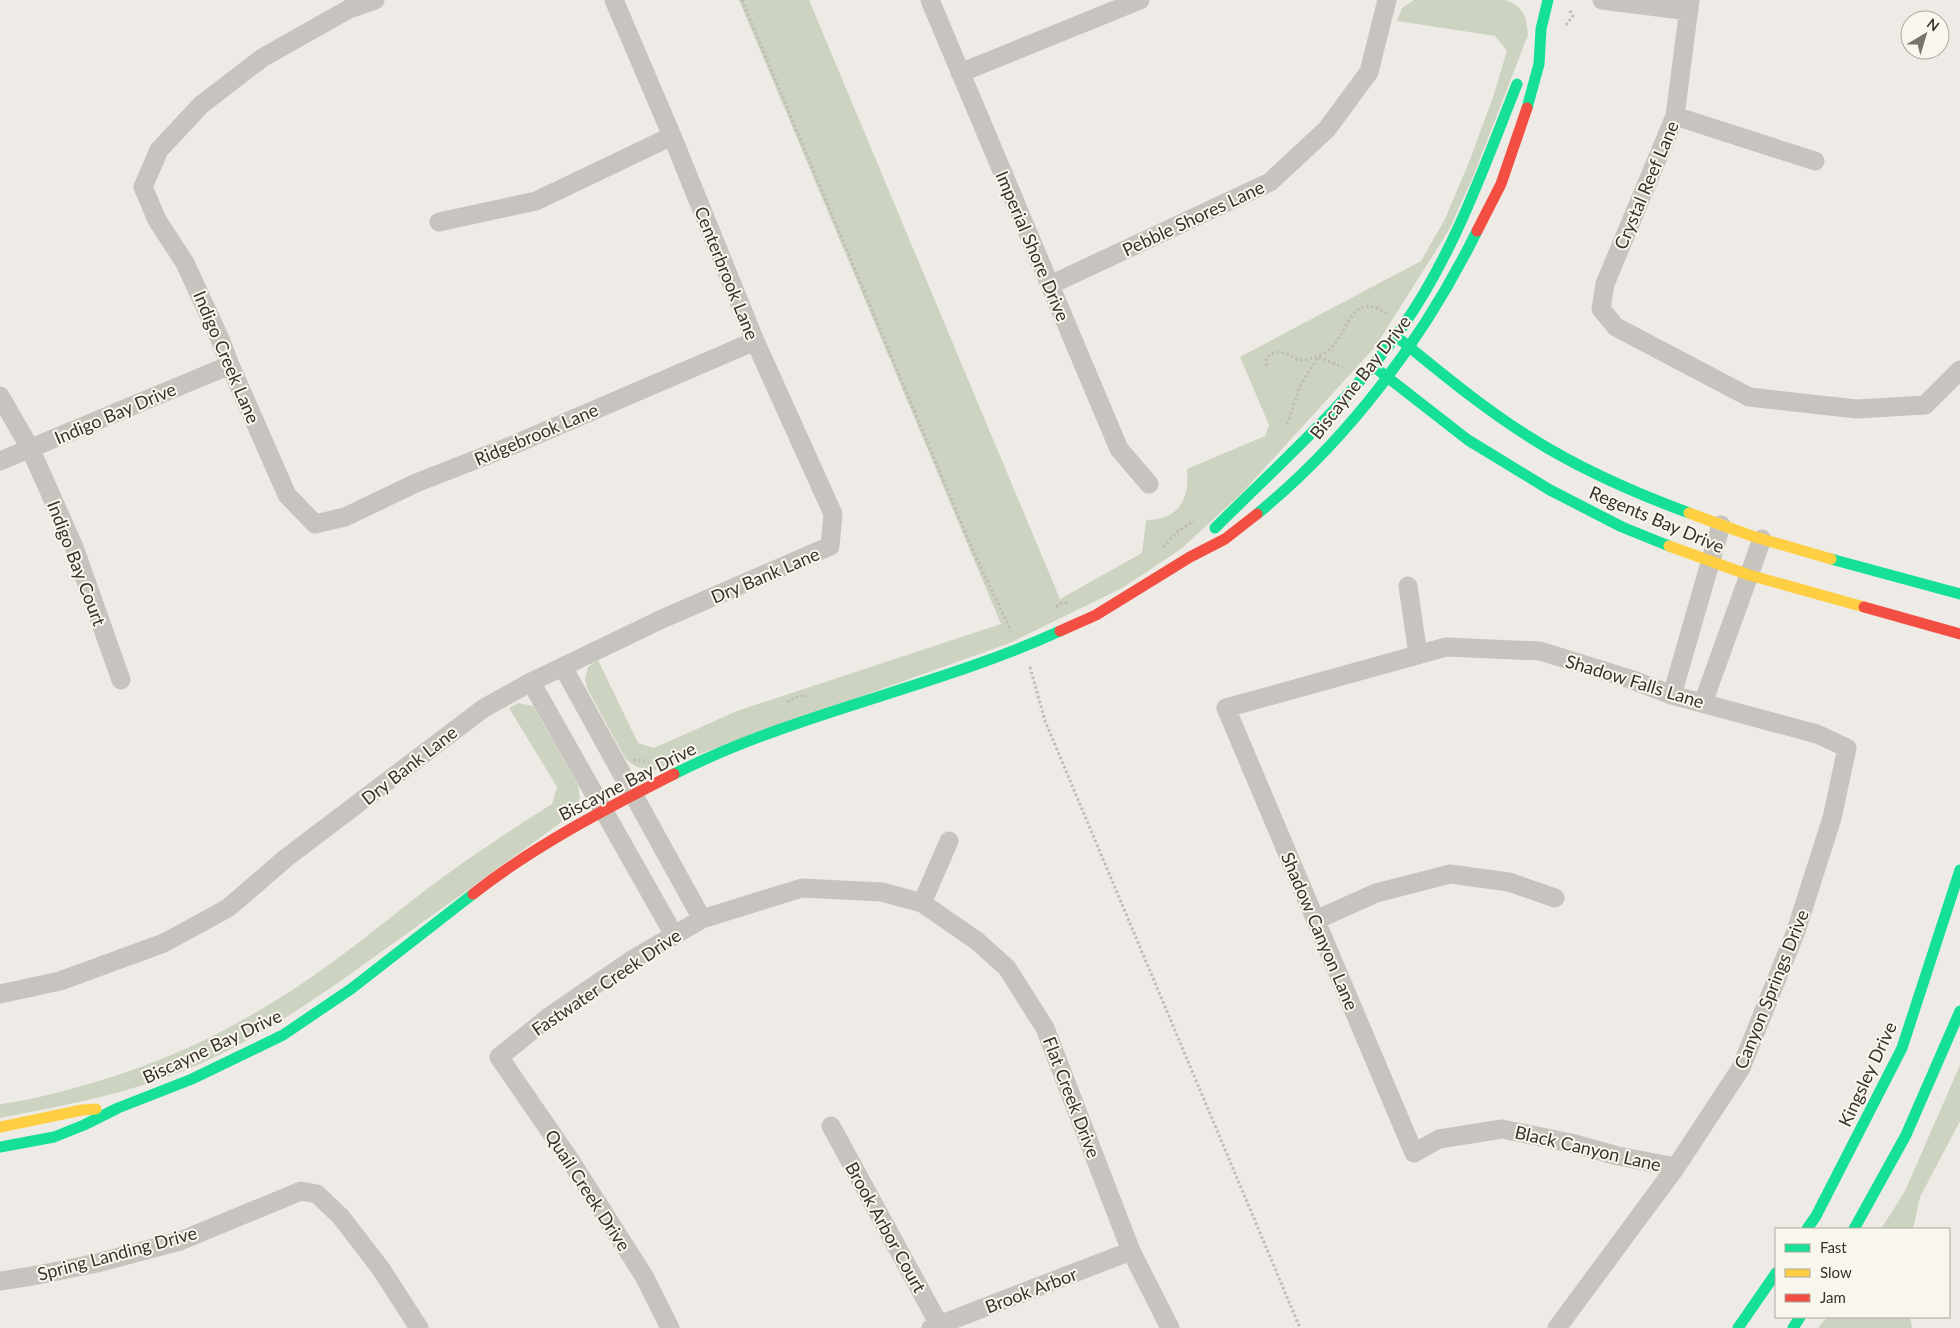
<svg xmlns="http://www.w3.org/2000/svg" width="1960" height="1328" viewBox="0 0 1960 1328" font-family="Lato,sans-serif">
  <rect width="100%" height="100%" fill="#eeebe6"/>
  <!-- green -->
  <path fill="#cdd3c1" d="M 739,0 L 809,0 L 1060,599 L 1142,553 L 1146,520 C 1179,520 1190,499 1187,469 L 1265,436 L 1269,425 L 1240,357 L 1421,261 L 1445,219 L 1471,157 L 1493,97 L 1507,51 L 1495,36 L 1397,21 L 1402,8 L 1414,0 L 1506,0 C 1525,9 1526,15 1528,35 L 1473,177 L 1449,230 L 1375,347 L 1242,493 L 1181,549 L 1124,587 L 1010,643 L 655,770 C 640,768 633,768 624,756 L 587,688 L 585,679 L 588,667 L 598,660 L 638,743 L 654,748 L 737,711 L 1001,624 Z
    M 519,703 L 533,706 L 578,785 C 581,800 580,805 570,816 C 512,858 454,900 395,942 C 333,987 271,1032 200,1064 C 136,1092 68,1105 0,1118 L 0,1104 C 26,1101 52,1094 78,1087 C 147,1068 203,1044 265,1007 C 327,971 382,923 439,880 C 476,853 514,828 552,804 L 557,787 L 509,708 Z
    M 1960,1065 L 1960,1121 L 1920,1197 L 1913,1229 L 1881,1229 L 1905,1191 Z
    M 1827,1317 L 1910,1317 L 1912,1328 L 1818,1328 Z"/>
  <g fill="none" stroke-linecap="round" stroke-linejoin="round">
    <!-- path -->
    <path stroke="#c0bcb7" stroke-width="3" stroke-dasharray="2.5 2.5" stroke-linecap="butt" d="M 742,0 L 971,546 L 1011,631
      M 1566,25 L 1573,16 L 1569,9
      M 1267,366 C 1264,358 1268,356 1275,352 C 1280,352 1285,353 1290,355 C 1293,357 1297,360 1300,360 C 1304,361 1309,359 1312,358 C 1352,351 1343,284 1387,314
      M 1287,424 L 1300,386 L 1318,357 L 1343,367
      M 1163,547 L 1178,531 L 1194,521
      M 1056,607 L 1061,603 L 1068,603
      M 1030,667 L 1045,721 L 1300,1328
      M 787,702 L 799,696 L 807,696
      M 634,761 L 636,759 L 649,762"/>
    <!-- street -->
    <path stroke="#c7c3be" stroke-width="19" d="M 375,0 L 349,9 L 262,58 L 201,105 L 159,150 L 143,187 L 157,220 L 185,263 L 220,339 L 230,365 L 287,495 L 315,524 L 345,517 L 416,483 L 513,445 L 755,341
      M 930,0 L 1119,449 L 1149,484
      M 1602,0 L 1689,11
      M 1690,0 L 1675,116 L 1605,284 L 1601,309 L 1616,327 L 1749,397 L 1856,409 L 1925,405 L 1960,370
      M 960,73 L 1140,0
      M 1675,116 L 1815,161
      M 439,222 L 536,201 L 672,136
      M 1050,285 L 1270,182 L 1327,129 L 1369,72 L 1387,0
      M 0,396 L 30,448 L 74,547 L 121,680
      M 0,461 L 230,365
      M 1408,586 L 1418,655
      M 563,667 L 702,919
      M 531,682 L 674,935
      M 1672,695 L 1721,525
      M 1703,703 L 1762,539
      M 922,903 L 949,841
      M 1316,920 L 1376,893 L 1450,874 L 1509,882 L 1555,898
      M 0,994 L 60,981 L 164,943 L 228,908 L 286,858 L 484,708 L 531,682 L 662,619 L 830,546 L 833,514 L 755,341 L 672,136 L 614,0
      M 831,1126 L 941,1328
      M 0,1281 L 38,1275 L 97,1263 L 180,1241 L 301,1191 L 317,1194 L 341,1217 L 381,1269 L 419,1328
      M 670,1328 L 644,1276 L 572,1163 L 499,1057 L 550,1016 L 630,961 L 702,919 L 802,888 L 882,892 L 922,903 L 977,941 L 1007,968 L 1045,1028 L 1131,1251 L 1170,1328
      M 931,1328 L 1131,1251
      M 1557,1328 L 1676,1167 L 1741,1068 L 1796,931 L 1832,818 L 1847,748 L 1817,734 L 1672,695 L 1630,679 L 1540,651 L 1446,647 L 1226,708 L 1414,1153 L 1439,1139 L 1502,1129 L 1571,1143 L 1618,1156 L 1676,1167"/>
    <!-- fast -->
    <path stroke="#16e098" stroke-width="11" d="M 1527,108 L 1539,64 L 1541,29 L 1548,0
      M 1397,337 C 1440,372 1483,408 1531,438 C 1580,469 1635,493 1689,513
      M 1373,366 L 1468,440 L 1550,490 L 1622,527 L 1669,546
      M 1257,514 C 1350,438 1424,338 1477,231
      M 1215,528 C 1280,463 1350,402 1403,326 C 1454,253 1484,167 1517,84
      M 1831,559 L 1960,594
      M 674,774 C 797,712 935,688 1060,631
      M 0,1147 L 54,1137 L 84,1125 L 118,1108 L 192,1079 L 283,1035 L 351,989 L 473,894
      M 1807,1229 L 1816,1216 L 1902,1048 L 1960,870
      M 1854,1229 L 1906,1135 L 1960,1011
      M 1738,1328 L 1776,1273
      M 1793,1328 L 1800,1317"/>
    <!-- slow -->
    <path stroke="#ffcf43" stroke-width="11" d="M 1689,513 L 1752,536 L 1831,559
      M 1669,546 L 1749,575 L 1864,607
      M 0,1127 L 82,1110 L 96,1109"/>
    <!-- jam -->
    <path stroke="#f24e42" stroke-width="11" d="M 1477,231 L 1501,184 L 1527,108
      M 1864,607 L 1960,634
      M 1060,631 L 1096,615 L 1190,557 L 1225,539 L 1257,514
      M 473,894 C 534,846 605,809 674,774"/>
  </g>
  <g text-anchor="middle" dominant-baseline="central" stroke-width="4" stroke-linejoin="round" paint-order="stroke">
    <!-- street labels -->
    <g font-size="18" fill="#39322c" stroke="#f9f6ee">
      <text transform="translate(1646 185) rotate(-67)">Crystal Reef Lane</text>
      <text transform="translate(1193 218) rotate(-25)">Pebble Shores Lane</text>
      <text transform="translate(1033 246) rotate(67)">Imperial Shore Drive</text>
      <text transform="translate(727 273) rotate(68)">Centerbrook Lane</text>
      <text transform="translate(227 357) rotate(67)">Indigo Creek Lane</text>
      <text transform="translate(1360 377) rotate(-52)">Biscayne Bay Drive</text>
      <text transform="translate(115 413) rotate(-23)">Indigo Bay Drive</text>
      <text transform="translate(536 434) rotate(-23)">Ridgebrook Lane</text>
      <text transform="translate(1657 519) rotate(23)">Regents Bay Drive</text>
      <text transform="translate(77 563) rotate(69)">Indigo Bay Court</text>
      <text transform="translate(765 575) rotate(-23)">Dry Bank Lane</text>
      <text transform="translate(1635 681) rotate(17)">Shadow Falls Lane</text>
      <text transform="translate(409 765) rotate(-38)">Dry Bank Lane</text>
      <text transform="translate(627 781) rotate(-27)">Biscayne Bay Drive</text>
      <text transform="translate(1320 931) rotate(67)">Shadow Canyon Lane</text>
      <text transform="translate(606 982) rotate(-34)">Fastwater Creek Drive</text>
      <text transform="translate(1771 989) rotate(-68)">Canyon Springs Drive</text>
      <text transform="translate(212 1046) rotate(-25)">Biscayne Bay Drive</text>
      <text transform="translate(1867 1074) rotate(-65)">Kingsley Drive</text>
      <text transform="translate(1072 1097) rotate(69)">Flat Creek Drive</text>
      <text transform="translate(1588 1148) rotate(13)">Black Canyon Lane</text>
      <text transform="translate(588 1190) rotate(57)">Quail Creek Drive</text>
      <text transform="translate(886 1227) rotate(61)">Brook Arbor Court</text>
      <text transform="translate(117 1253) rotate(-15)">Spring Landing Drive</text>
      <text transform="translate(1031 1290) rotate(-21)">Brook Arbor</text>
    </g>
  </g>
  <!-- legend -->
  <rect x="1775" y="1228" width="175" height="90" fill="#f9f6ee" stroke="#aca8a0"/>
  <rect x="1785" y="1244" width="25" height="8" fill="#16e098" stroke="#aca8a0"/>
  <text x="1820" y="1253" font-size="15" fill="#39322c">Fast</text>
  <rect x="1785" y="1269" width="25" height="8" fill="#ffcf43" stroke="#aca8a0"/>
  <text x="1820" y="1278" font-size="15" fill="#39322c">Slow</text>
  <rect x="1785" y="1294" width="25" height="8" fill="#f24e42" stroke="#aca8a0"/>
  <text x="1820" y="1303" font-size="15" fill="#39322c">Jam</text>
  <!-- north arrow -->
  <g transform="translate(1925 35) rotate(38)"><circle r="24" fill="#f9f6ee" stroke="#aca8a0"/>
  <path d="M0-4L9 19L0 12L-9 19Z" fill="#78736d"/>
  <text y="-8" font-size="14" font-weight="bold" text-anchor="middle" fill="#39322c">N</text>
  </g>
</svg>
